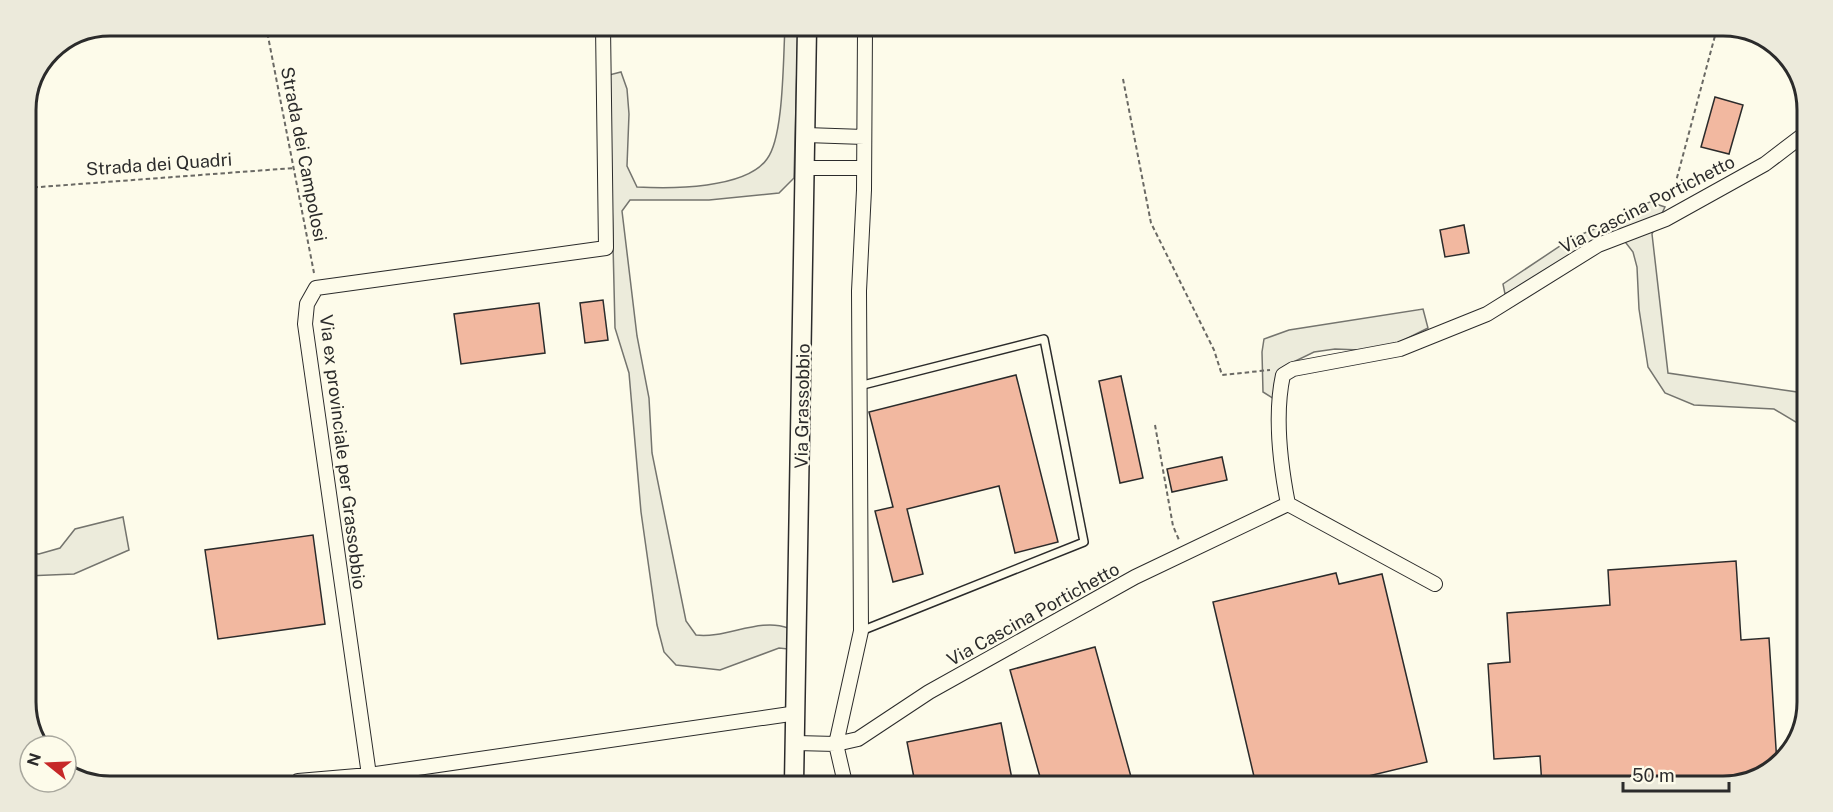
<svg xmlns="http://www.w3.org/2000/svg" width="1833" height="812" viewBox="0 0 1833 812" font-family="'Public Sans',sans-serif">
  <rect width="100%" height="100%" fill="#fdfbea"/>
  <!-- green -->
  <path fill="#ecebdb" stroke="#74746e" stroke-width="1.5" d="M 785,28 L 798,28 L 794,178 L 779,193 L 709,200 L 630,200 L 622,211 L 637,336 L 649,398 L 652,453 L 686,621 L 696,635 C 725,639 760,617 788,628 L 788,649 L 779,648 L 720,670 L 676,665 L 664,652 L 657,625 L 641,512 L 629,373 L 615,328 L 609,75 L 621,72 L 627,89 L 629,114 L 627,166 L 637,187 C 671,189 746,189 767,159 C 784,137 783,58 785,28 Z
    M 1650,202 L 1665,207 L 1652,234 L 1668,373 L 1804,393 L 1804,427 L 1774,409 L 1694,405 L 1665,393 L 1648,367 L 1639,309 L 1637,267 L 1633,252 L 1616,230 C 1577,248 1544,275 1505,294 L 1503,284 L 1572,238 L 1615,221 L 1629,210 Z
    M 1423,309 L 1428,328 L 1394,345 L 1360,350 L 1335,349 L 1314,352 L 1283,367 L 1274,399 L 1263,392 L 1262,352 L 1264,339 L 1289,330 Z
    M 123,517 L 129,550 L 74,574 L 26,576 L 26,553 L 39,554 L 60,548 L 75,529 Z"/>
  <!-- building -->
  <path fill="#f2b8a0" stroke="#2b2b2b" stroke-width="1.5" d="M 1715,97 L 1743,105 L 1729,154 L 1701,147 Z
    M 1464,225 L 1469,253 L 1445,257 L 1440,230 Z
    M 603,300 L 608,340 L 585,343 L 580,303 Z
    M 539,303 L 545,353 L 461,364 L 454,314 Z
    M 1016,375 L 1058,542 L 1015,553 L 999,486 L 907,509 L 923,574 L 893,582 L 875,511 L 893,507 L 869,412 Z
    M 1121,376 L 1143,478 L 1120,483 L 1099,381 Z
    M 1222,457 L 1227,480 L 1172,492 L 1167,469 Z
    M 313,535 L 325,624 L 218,639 L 205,550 Z
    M 1736,561 L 1741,640 L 1769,638 L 1777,764 L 1770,772 L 1723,786 L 1542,786 L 1540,756 L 1494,759 L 1488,664 L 1510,662 L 1507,613 L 1610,605 L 1608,570 Z
    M 1336,573 L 1339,584 L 1382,574 L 1427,762 L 1331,785 L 1256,785 L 1213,602 Z
    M 1095,647 L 1133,784 L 1042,784 L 1010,670 Z
    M 1001,723 L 1013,784 L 915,783 L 907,742 Z"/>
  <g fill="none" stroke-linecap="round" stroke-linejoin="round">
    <!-- lane casing -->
    <g stroke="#2b2b2b" stroke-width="10">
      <path id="lane" d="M 859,386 L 1044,339 L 1084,542 L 861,631"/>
    </g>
    <!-- street casing -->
    <g stroke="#2b2b2b" stroke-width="16">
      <path id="street" d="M 806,135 L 864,137
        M 806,168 L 864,168
        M 1288,504 L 1435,584
        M 796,743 L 836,744 L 858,739 L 929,692 L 1135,577 L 1288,504 C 1280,463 1274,416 1283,375 L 1293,369 L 1400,349 L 1487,314 L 1598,245 L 1666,219 L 1765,164 L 1807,132
        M 369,775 L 305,324 L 307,304 L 316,288 L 606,248 L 603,27
        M 298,781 L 369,775 L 797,713
        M 845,783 L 836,744 L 861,631 L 859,291 L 864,190 L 865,29"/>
    </g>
    <!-- secondary casing -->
    <g stroke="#2b2b2b" stroke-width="21">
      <path id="secondary" d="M 794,783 L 807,28"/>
    </g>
    <!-- path -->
    <path stroke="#6a6964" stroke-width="2" stroke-dasharray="4.5 3" stroke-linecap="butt" d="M 266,26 L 314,273
      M 1123,79 L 1151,223 L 1214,350 L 1222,375 L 1270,370
      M 26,188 L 294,168
      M 1671,200 L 1716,32
      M 1155,425 L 1173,526 L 1179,540"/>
    <!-- lane -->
    <use href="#lane" stroke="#fdfbea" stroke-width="7"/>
    <!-- street -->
    <use href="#street" stroke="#fdfbea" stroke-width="14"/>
    <!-- secondary -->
    <use href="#secondary" stroke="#fdfbea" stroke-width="18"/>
  </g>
  <g text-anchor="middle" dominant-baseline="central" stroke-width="4.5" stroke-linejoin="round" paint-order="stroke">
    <!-- street labels -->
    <g font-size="18" fill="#2b2b2b" stroke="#fdfbea">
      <text transform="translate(304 154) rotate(79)">Strada dei Campolosi</text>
      <text transform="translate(159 164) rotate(-4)">Strada dei Quadri</text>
      <text transform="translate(1647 204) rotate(-27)">Via Cascina Portichetto</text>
      <text transform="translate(802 406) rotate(-89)">Via Grassobbio</text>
      <text transform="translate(343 452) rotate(83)">Via ex provinciale per Grassobbio</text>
      <text transform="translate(1033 614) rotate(-29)">Via Cascina Portichetto</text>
    </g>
  </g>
  <!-- crop -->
  <path d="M0 0H1833V812H0ZM110 36H1723A74 74 0 0 1 1797 110V702A74 74 0 0 1 1723 776H110A74 74 0 0 1 36 702V110A74 74 0 0 1 110 36Z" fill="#eceadb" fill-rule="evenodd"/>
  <path fill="none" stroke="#2b2b2b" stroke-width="3" d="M110 36H1723A74 74 0 0 1 1797 110V702A74 74 0 0 1 1723 776H110A74 74 0 0 1 36 702V110A74 74 0 0 1 110 36Z"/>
  <!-- north arrow -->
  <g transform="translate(48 764) rotate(288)"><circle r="28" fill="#fdfbea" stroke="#a9a89e" stroke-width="1.5"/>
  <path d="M0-4.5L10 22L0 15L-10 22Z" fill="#c62828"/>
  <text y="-9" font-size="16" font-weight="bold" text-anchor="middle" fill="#2b2b2b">N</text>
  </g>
  <!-- scale -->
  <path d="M1623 782v9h106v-9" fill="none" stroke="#2b2b2b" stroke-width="3"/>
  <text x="1632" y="782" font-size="18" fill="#2b2b2b" stroke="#fdfbea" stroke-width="4.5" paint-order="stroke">50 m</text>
</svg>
